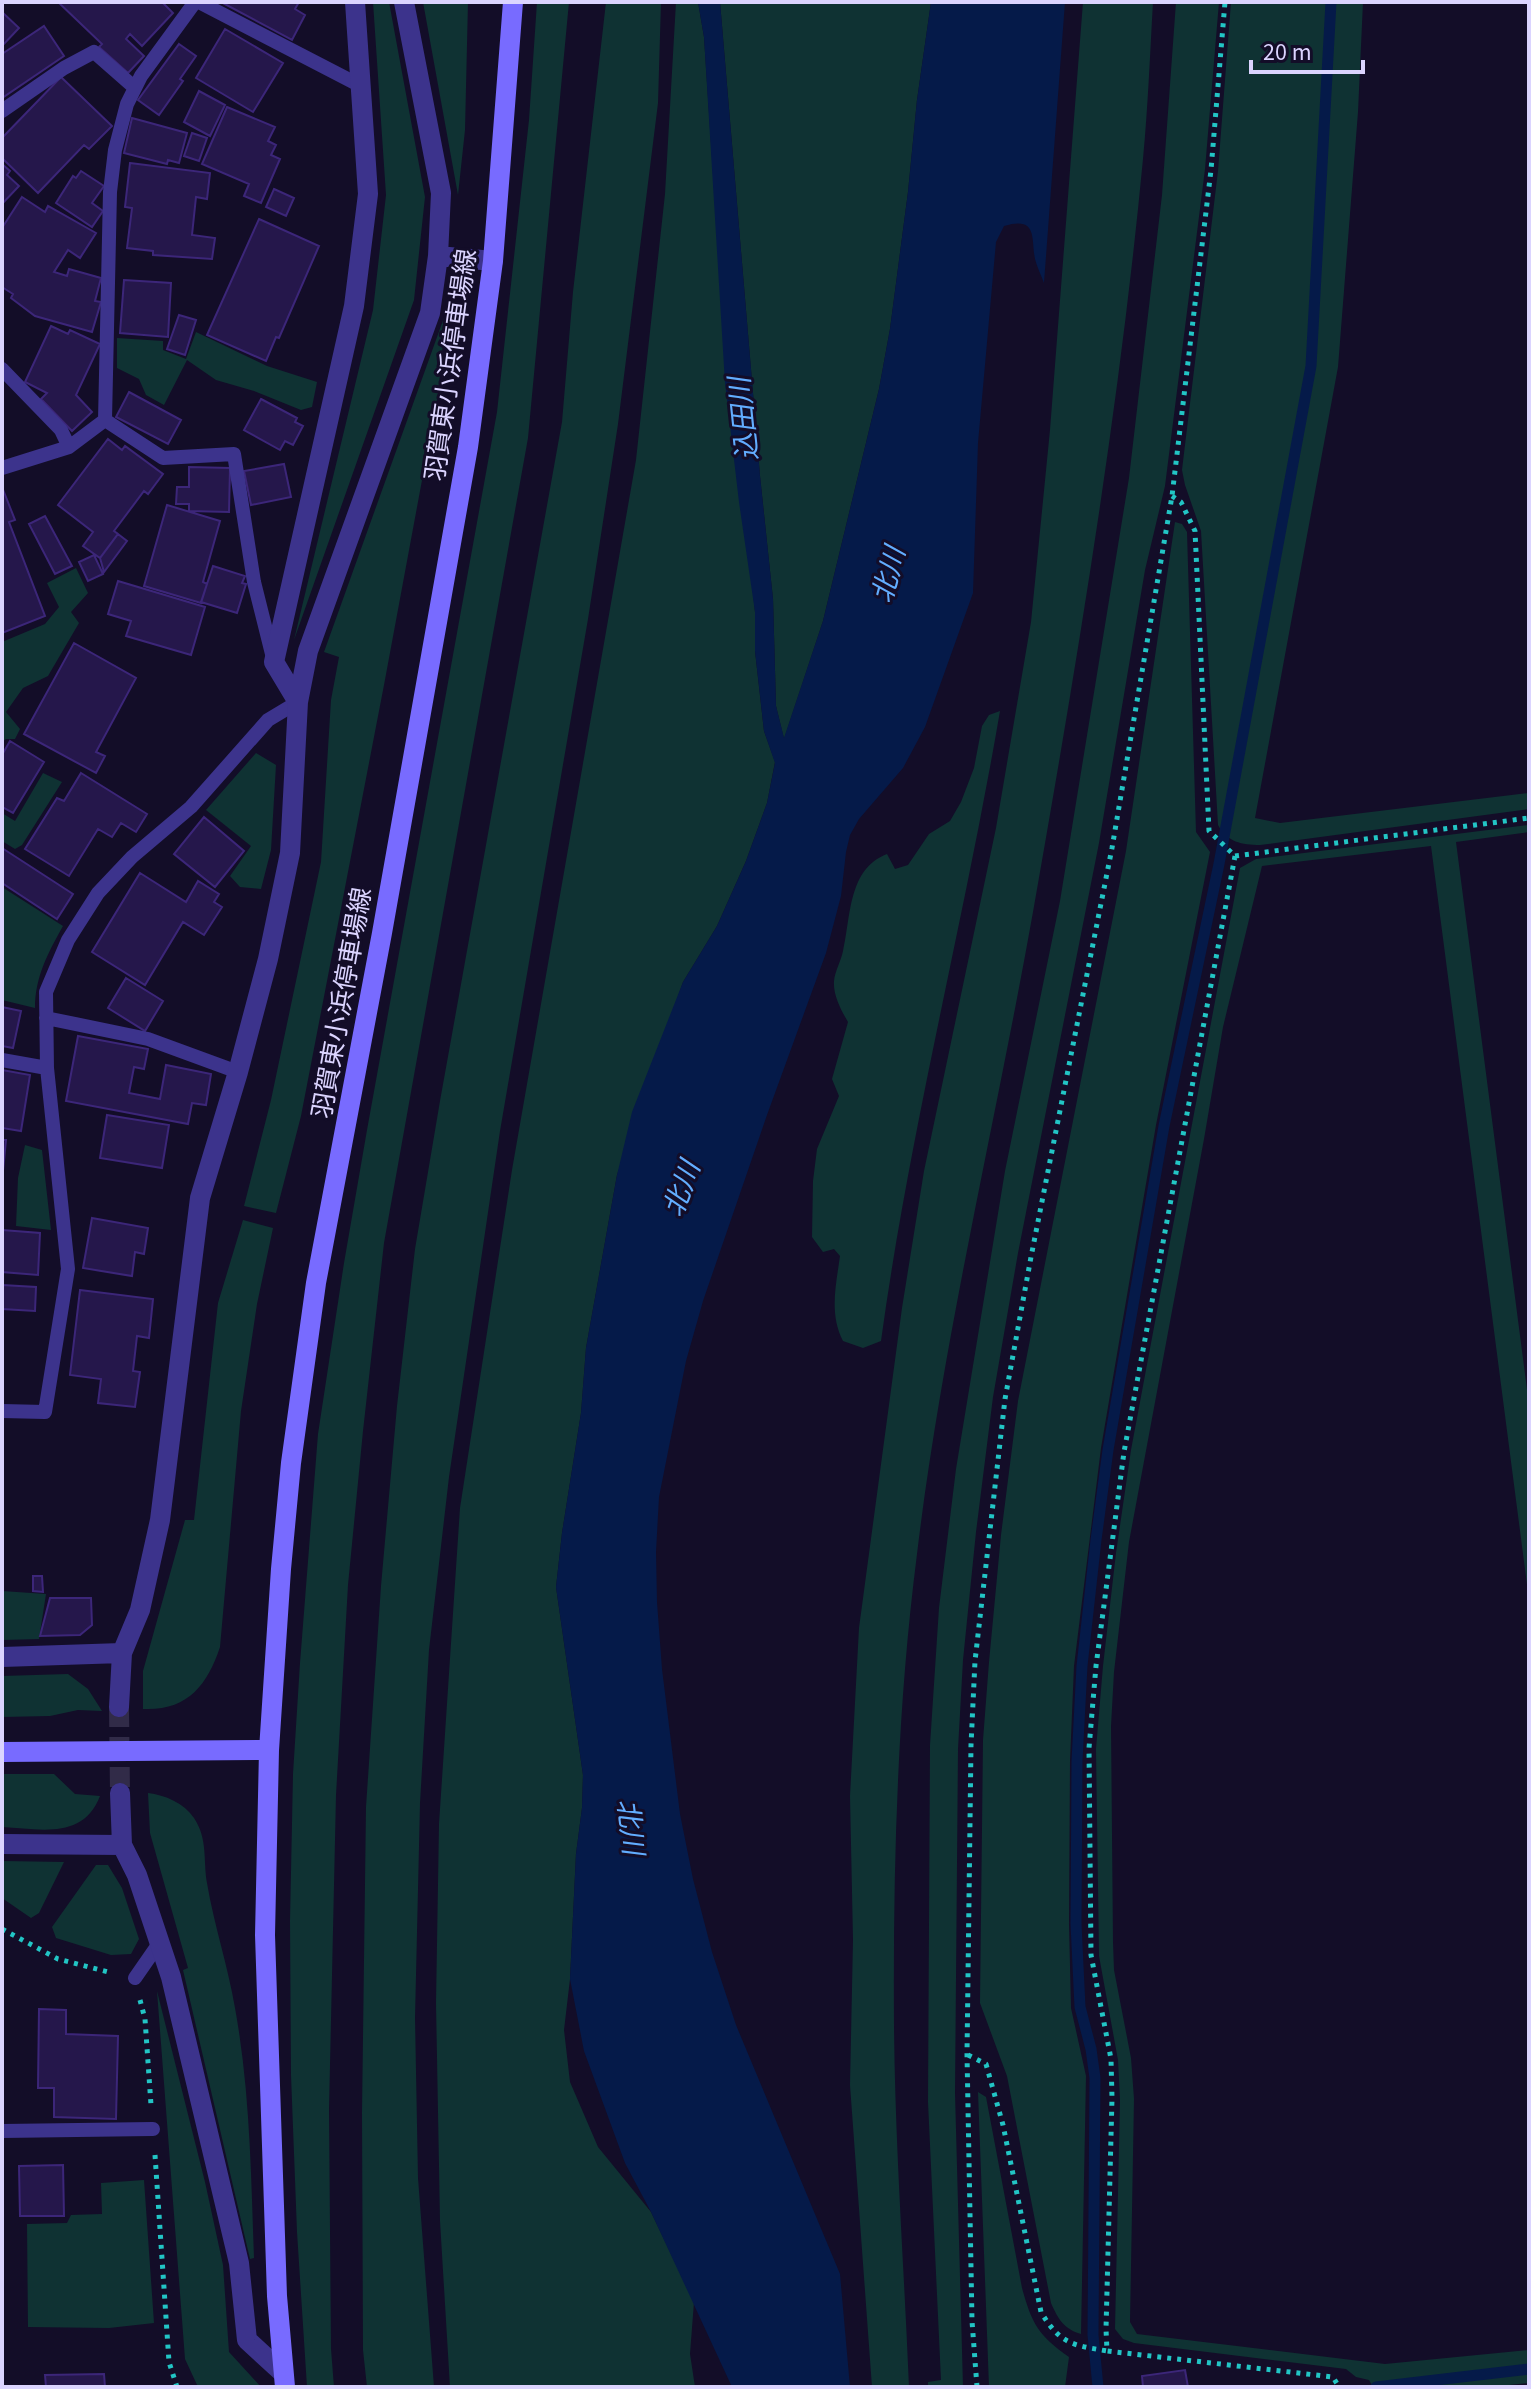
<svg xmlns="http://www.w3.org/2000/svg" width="1531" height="2389" viewBox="0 0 1531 2389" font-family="'Source Sans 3','Noto Sans JP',sans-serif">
  <rect width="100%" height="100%" fill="#130d28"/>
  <!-- green -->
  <path fill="#0f3233" d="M 373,2 L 389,2 L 425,197 L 414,300 L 294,640 L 373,310 L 386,195 Z
    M 423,2 L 468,2 L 465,130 L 458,195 Z
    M 537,2 L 569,2 L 528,438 L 384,1243 L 363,1431 L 348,1585 L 336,1795 L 329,2110 L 331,2349 L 334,2387 L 307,2387 L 297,2232 L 291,2075 L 290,1921 L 293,1774 L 300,1663 L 318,1434 L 344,1263 L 367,1130 L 497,412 L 529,120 Z
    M 606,2 L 661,2 L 658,103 L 618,424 L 588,619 L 500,1131 L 449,1477 L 429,1650 L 420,1803 L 415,2018 L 418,2178 L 434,2387 L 367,2387 L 363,2350 L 362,2113 L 366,1807 L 381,1586 L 397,1406 L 415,1249 L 440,1101 L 562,422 L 573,292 Z
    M 676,2 L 698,2 L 704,37 L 720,281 L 755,612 L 755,651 L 764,731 L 775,762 L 767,803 L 746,861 L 717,926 L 683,982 L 617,1175 L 586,1348 L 581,1413 L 562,1533 L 556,1587 L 583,1775 L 582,1808 L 576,1854 L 570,1979 L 564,2030 L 570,2082 L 598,2147 L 651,2212 L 694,2302 L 690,2354 L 695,2387 L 450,2387 L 440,2221 L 436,2003 L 439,1824 L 460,1508 L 512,1170 L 636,460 L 665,194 Z
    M 720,2 L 931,2 L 917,100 L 908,192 L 890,329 L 879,389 L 823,621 L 784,739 L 776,706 L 773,599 L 760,476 Z
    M 1083,2 L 1153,2 C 1150,54 1148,107 1143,159 C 1119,411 1077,662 1033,912 C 995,1126 943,1338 917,1554 C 897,1710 893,1868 894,2025 C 895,2145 904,2266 909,2387 L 872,2387 L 850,2085 L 853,1940 L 850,1796 L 859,1628 L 902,1308 L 924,1171 L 996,828 L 1031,622 L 1050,430 Z
    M 1176,2 L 1219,2 L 1205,169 L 1165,486 L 1145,570 L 1099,843 L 1018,1253 L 993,1397 L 976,1532 L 963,1660 L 958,1749 L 955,2093 L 963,2387 L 928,2387 L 928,2382 L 941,2380 L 928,2102 L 930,1745 L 939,1608 L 956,1469 L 1005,1171 L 1060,901 L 1129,478 L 1162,195 Z
    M 1231,2 L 1363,2 L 1358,112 L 1338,367 L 1255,818 L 1280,823 L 1529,793 L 1529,809 L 1260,845 C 1242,845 1227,842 1218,825 L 1201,531 L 1185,485 L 1182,470 L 1218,171 Z
    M 446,312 L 438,394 L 384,685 L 301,1116 L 276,1213 L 244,1206 L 271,1100 L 321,862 L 331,700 L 339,657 L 324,652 Z
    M 196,332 L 267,366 L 317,382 L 312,407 L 301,410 L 254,391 L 216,380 L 187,360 L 164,405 L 146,395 L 139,379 L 117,368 L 117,338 L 163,341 L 163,350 L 186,359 Z
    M 1175,522 L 1182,524 L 1187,532 L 1196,832 L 1210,852 L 1156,1125 L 1101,1448 L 1074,1666 L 1070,1761 L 1069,1924 L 1071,2008 L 1086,2076 L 1081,2334 C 1064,2329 1058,2319 1051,2303 L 1007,2076 L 980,2003 L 983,1740 L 989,1662 L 1001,1535 L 1018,1401 L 1126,851 Z
    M 76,568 L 88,593 L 71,612 L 79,623 L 48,676 L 23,688 L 6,712 L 20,729 L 15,739 L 6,739 L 2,742 L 2,642 L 45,624 L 59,607 L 47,583 Z
    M 1000,711 C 964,922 910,1129 881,1341 L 863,1348 L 843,1341 C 829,1314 836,1285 840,1256 L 834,1249 L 823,1252 L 812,1237 L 813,1181 L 817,1149 L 839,1096 L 832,1079 L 848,1022 C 841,1010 833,995 834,981 C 835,971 841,961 843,951 C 851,916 848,869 887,854 L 895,869 L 908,865 L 929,834 L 950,821 L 961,802 L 974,768 L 982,726 L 989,715 Z
    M 256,753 L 276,765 L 271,850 L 261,889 L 240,887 L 230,876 L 251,846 L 206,810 Z
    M 43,773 L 62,782 L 22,845 L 15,849 L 2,841 L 2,813 L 15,821 Z
    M 1529,825 L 1529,832 L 1456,842 L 1529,1405 L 1529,1600 L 1431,846 L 1262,866 L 1223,1027 L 1204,1139 L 1129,1542 L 1114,1672 L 1111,1726 L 1113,1942 L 1114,1970 L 1131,2058 L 1134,2099 L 1130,2322 L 1137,2334 L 1385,2364 L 1529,2350 L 1529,2383 L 1489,2387 L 1373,2387 L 1369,2380 L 1356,2377 L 1346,2369 L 1134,2343 L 1123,2339 L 1115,2329 L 1120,2100 L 1118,2060 L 1099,1956 L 1096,1749 L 1103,1666 L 1116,1553 L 1131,1450 L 1240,868 L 1256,859 Z
    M 2,887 L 63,926 C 48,953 35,977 35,1008 L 2,1000 Z
    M 25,1145 L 42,1150 L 51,1230 L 16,1226 L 18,1178 Z
    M 243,1220 L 273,1228 L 257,1304 L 241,1411 L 220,1647 C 207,1686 187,1711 143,1709 L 143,1671 L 185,1520 L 194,1520 L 218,1303 Z
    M 2,1591 L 46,1594 L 39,1639 L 2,1640 Z
    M 68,1674 L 88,1689 L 102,1711 L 78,1710 L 50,1716 L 2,1717 L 2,1676 Z
    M 2,1774 L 54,1774 L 75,1794 L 100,1796 C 83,1840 40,1829 2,1827 Z
    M 148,1793 C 165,1795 184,1803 194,1818 C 208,1839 203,1860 207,1883 C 214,1925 228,1966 235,2008 C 250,2090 251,2174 254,2258 L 250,2259 L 183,1970 L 188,1968 L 150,1833 Z
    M 2,1861 L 64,1862 L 39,1913 L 31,1918 L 2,1898 Z
    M 96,1865 L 108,1865 L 122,1888 L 139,1939 L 131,1954 L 111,1955 L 56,1938 L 52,1927 Z
    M 157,1991 L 205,2182 L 223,2265 L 229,2352 L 261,2387 L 198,2387 L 185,2359 Z
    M 978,2092 L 986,2097 L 1022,2288 C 1032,2324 1038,2335 1069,2357 L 1065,2387 L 989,2387 Z
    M 144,2180 L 154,2323 L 109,2328 L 28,2327 L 27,2224 L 67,2223 L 71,2215 L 102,2214 L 101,2183 Z"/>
  <!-- water -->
  <path fill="#051a49" d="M 698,2 L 720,2 L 760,476 L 773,599 L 776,706 L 784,738 L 823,621 L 879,389 L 890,329 L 908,192 L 917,100 L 931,2 L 1065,2 L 1044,283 C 1041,275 1037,267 1035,259 C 1031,238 1038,216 1004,226 L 996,242 L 978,443 L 973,593 L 925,727 L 903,768 L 859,819 L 850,835 L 846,852 L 841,896 L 826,953 L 767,1115 L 703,1301 L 686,1361 L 659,1497 L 656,1552 L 657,1602 L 662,1669 L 680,1814 L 693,1879 L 712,1952 L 736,2025 L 840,2274 L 850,2387 L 732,2387 L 651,2212 L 625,2163 L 584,2051 L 570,1979 L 576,1854 L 582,1808 L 583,1775 L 556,1587 L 562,1533 L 581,1413 L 586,1348 L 617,1175 L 632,1112 L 683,982 L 717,926 L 746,861 L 767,803 L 775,763 L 764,731 L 755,651 L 755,612 L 739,502 L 725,383 L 704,37 Z"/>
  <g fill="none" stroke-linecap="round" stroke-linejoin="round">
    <!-- stream -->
    <path stroke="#051a49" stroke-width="11" d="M 1098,2387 L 1093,2335 L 1095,2078 L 1091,2049 L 1080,2007 L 1076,1924 L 1077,1761 L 1082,1666 L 1096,1540 L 1108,1450 L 1164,1126 L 1219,864 L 1311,366 L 1331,2
      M 1376,2387 L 1529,2369"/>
  </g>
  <!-- building -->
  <path fill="#25174b" stroke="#3c2679" stroke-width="2" d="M 58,2 L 162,2 L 173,13 L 142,46 L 130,34 L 126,39 L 144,56 L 128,73 L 99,47 L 102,44 Z
    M 221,2 L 299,2 L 295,9 L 305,15 L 292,40 Z
    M 2,12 L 19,28 L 2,46 Z
    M 44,26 L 64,56 L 2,98 L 2,54 Z
    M 225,29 L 283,63 L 253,112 L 196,78 Z
    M 179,44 L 196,56 L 180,79 L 183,81 L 159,115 L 138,100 Z
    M 61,77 L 112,126 L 89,149 L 84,145 L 38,193 L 2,158 L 2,138 Z
    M 199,91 L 225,105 L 210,136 L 184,122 Z
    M 227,107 L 275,127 L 268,141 L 276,145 L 271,155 L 280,159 L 261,203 L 244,196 L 249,184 L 202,164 Z
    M 132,118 L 187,133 L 179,163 L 168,160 L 167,164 L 124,153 Z
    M 192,133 L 207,138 L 199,161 L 184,156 Z
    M 130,163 L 210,173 L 207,199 L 196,197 L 192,235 L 215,238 L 212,259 L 153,255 L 153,251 L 127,248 L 132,208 L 125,207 Z
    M 2,164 L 10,171 L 7,175 L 19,186 L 2,204 Z
    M 81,171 L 104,186 L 92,203 L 103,211 L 92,227 L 56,203 L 73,176 L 76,178 Z
    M 274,189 L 294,198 L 286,216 L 266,207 Z
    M 22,197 L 45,212 L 48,206 L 96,233 L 80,258 L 68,250 L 54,272 L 67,276 L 69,269 L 101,278 L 95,301 L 101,302 L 92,332 L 35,316 L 11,298 L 13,294 L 2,287 L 2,228 Z
    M 259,219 L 319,246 L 279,338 L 276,337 L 266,361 L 207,335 Z
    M 124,280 L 171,283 L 168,337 L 120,333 Z
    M 179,315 L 196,320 L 185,355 L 167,349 Z
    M 51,326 L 68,334 L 70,330 L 100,344 L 76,395 L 92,412 L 72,431 L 41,399 L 47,393 L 25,382 Z
    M 129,392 L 181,420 L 168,444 L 116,417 Z
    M 261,399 L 297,418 L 295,422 L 303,426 L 293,445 L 285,441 L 280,450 L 244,430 Z
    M 108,439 L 122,450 L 125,446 L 163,474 L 148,494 L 144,491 L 114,531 L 118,534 L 100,558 L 83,546 L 93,532 L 58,505 Z
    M 284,464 L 291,497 L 251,505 L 244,471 Z
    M 189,467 L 230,468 L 229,512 L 189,511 L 189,504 L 176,504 L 177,487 L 189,487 Z
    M 2,487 L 15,520 L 9,522 L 45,616 L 2,633 Z
    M 167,505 L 220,521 L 203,582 L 207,584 L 201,603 L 144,586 Z
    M 45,516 L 72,566 L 55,574 L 29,524 Z
    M 118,534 L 127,541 L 104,572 L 100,558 Z
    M 94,555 L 103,574 L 88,581 L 79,562 Z
    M 213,566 L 245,576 L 242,583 L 246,584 L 237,613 L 201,602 Z
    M 118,581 L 205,607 L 191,655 L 126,636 L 131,621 L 108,614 Z
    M 74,643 L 136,678 L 96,752 L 105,756 L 96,773 L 24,734 Z
    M 10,741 L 44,762 L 13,813 L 2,807 L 2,755 Z
    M 81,773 L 147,814 L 136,832 L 121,823 L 112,837 L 98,829 L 69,876 L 25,849 L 57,798 L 64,801 Z
    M 204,817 L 244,851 L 215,887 L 174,854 Z
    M 2,848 L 73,894 L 57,919 L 2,883 Z
    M 140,873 L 186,902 L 198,881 L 219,894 L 214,902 L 222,907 L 204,935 L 183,922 L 145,985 L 92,952 Z
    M 126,978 L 163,1001 L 145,1031 L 108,1008 Z
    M 2,1007 L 21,1011 L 13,1048 L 2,1046 Z
    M 78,1036 L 148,1049 L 144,1069 L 134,1067 L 129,1093 L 160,1099 L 166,1065 L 211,1074 L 206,1105 L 192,1103 L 188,1124 L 66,1101 Z
    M 2,1070 L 30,1075 L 21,1131 L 2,1128 Z
    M 107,1115 L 169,1125 L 162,1168 L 100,1158 Z
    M 2,1140 L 6,1140 L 2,1181 Z
    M 92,1218 L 148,1228 L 144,1254 L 135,1252 L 132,1276 L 83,1268 Z
    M 2,1230 L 40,1233 L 38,1275 L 2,1272 Z
    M 2,1285 L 36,1287 L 35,1311 L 2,1309 Z
    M 80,1290 L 153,1299 L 149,1338 L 137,1336 L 133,1371 L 140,1372 L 135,1407 L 98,1403 L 101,1379 L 70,1375 Z
    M 33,1576 L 42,1576 L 43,1592 L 33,1591 Z
    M 50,1598 L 91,1598 L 92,1625 L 80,1635 L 40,1636 Z
    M 39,2009 L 66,2010 L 66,2034 L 118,2036 L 116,2119 L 54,2117 L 54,2088 L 38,2088 Z
    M 63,2165 L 64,2216 L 20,2216 L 19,2166 Z
    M 1185,2370 L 1188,2387 L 1143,2387 L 1142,2376 Z
    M 104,2374 L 105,2387 L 46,2387 L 45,2375 Z"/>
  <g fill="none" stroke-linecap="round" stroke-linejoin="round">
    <!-- street-tunnel -->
    <path stroke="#312b48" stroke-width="20" stroke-dasharray="20 10" stroke-linecap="butt" d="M 119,1707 L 120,1793"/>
    <!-- path -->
    <path stroke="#22c5c5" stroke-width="5" stroke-dasharray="4 6" stroke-linecap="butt" d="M 1172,496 L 1181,502 L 1195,531 L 1209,831 L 1235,856
      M 1235,856 L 1124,1452 L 1096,1666 L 1089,1748 L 1091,1955 L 1111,2059 L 1112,2098 L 1106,2329 L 1107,2351 L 1333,2377 L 1339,2387
      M 1235,856 L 1529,818
      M 2,1929 L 58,1959 L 112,1973
      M 140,2000 L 145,2019 L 151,2105
      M 968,2055 L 986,2064 L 1003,2125 L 1041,2312 C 1060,2344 1072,2345 1107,2351
      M 155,2155 L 169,2362 L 177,2387
      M 977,2387 L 972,2321 L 967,2054 L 971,1745 L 975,1661 L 1005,1399 L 1031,1257 L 1112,848 L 1172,496 L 1211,170 L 1225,2"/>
    <!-- lane -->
    <path stroke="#3c338c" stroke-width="14" d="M 199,2 L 361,86
      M 2,111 L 64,68 L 94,52 L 135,88
      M 2,369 L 61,430 L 69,447
      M 105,420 L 163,458 L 234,454 L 254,582 L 273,658
      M 2,468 L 69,447 L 105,420 L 110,192 L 115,150 L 127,104 L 141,76 L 195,2
      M 46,1018 L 148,1039 L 238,1072
      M 2,1060 L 47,1068
      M 2,1411 L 45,1412 L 68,1269 L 47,1068 L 46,992 L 68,940 L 98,893 L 132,857 L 191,807 L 268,720 L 298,702
      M 135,1978 L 160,1942
      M 2,2131 L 153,2129"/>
    <!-- street -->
    <path stroke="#3c338c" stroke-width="20" d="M 404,2 L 441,193 L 438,256 L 493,261
      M 298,702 L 308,651 L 430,313 L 438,256
      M 2,1657 L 122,1653
      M 119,1707 L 122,1653 L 140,1610 L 160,1520 L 200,1198 L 238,1072 L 268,959 L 290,853 L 298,702 L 274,662 L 354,306 L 368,194 L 355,2
      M 120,1793 L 122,1845 L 137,1875 L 171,1977 L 239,2263 L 247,2340 L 283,2373
      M 2,1844 L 122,1845"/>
    <!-- secondary -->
    <path stroke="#786bff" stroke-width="20" d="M 2,1752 L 269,1750
      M 285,2387 L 277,2296 L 265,1935 L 269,1750 L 281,1569 L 291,1463 L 316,1283 L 382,933 L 468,447 L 493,261 L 513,2"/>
  </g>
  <g text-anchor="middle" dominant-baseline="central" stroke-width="6" stroke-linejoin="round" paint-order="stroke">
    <!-- street labels -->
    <g font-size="26" fill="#dbd4ff" stroke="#130d28">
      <text transform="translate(451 365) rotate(-82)">羽賀東小浜停車場線</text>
      <text transform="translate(342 1003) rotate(-80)">羽賀東小浜停車場線</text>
    </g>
    <!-- water labels -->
    <g font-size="28" font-style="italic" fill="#62adff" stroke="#130d28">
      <text transform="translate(744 419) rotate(-96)">込田川</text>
      <text transform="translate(889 575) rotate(-75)">北川</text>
      <text transform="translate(682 1189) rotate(-70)">北川</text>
      <text transform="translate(630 1827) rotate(83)">北川</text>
    </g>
  </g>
  <!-- border -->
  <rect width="1531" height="2389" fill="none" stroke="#dbd4ff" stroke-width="8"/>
  <!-- scale -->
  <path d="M1251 60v12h112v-12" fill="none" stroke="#dbd4ff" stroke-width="4"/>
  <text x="1263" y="60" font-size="24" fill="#dbd4ff" stroke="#130d28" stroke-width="6" paint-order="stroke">20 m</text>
</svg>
